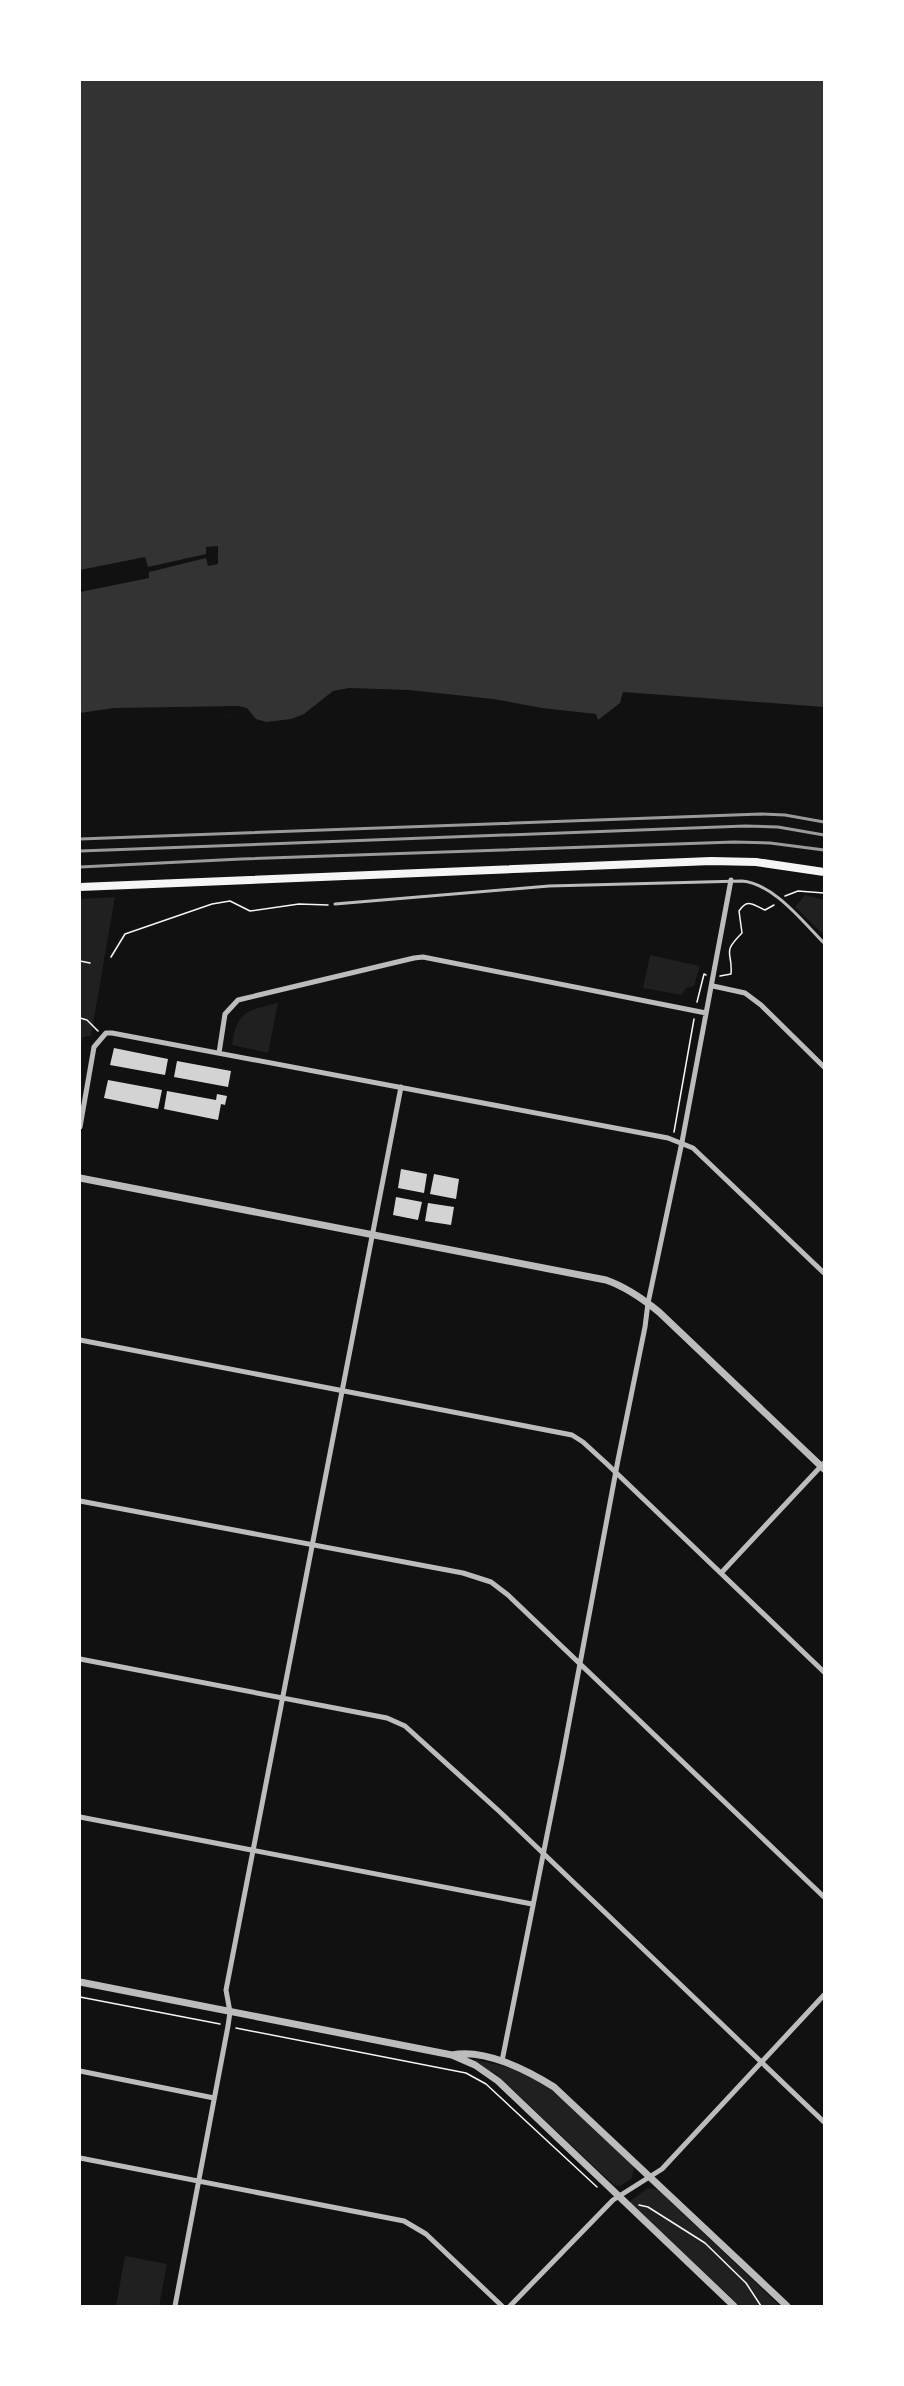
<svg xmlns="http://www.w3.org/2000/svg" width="904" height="2386" viewBox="0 0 904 2386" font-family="Helvetica,sans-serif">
  <rect width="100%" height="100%" fill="#111"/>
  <!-- green -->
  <path fill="#202020" d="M 805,895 L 824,900 L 824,935 L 795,907 Z
    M 115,897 L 91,1036 L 83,1037 L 80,1047 L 80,899 Z
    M 650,955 L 700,966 L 694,986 L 686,988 L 682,995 L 643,988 Z
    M 278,1003 L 268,1053 L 232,1045 C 237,1010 247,1011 278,1003 Z
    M 465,2058 C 479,2061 493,2063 506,2067 C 553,2081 601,2132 634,2167 L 632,2178 L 620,2186 L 614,2185 L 496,2074 Z
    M 648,2188 L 658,2190 L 780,2306 L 740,2306 L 629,2202 Z
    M 125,2256 L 167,2264 L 159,2306 L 116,2306 Z"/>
  <!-- water -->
  <path fill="#333" d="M 80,80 L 824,80 L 824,707 L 623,692 L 620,703 L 598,720 L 539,714 L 471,701 L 347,695 L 304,721 L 262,728 L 245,716 L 80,719 Z"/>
  <!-- pier -->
  <path fill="#111" d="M 218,546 L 218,564 L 208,566 L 206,558 L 149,572 L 149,578 L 80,592 L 80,570 L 145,557 L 148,567 L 206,554 L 206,547 Z
    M 349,688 L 409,690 L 493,699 L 542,708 L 596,714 L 598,720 L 595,723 L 538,717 L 471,704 L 427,700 L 348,698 L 318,713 L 305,724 L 262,731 L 251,726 L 239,716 L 80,722 L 80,713 L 114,708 L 238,706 L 247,708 L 256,719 L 266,722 L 291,719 L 304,714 L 333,691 Z"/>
  <!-- building -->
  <path fill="#d3d3d3" d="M 114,1048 L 168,1059 L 165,1075 L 110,1065 Z
    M 177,1061 L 231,1071 L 228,1087 L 174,1077 Z
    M 108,1080 L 162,1090 L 158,1109 L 104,1098 Z
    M 167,1091 L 216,1100 L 217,1094 L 227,1096 L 225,1105 L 221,1104 L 218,1120 L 164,1109 Z
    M 401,1169 L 427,1174 L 424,1193 L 398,1188 Z
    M 434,1174 L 459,1179 L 456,1199 L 430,1194 Z
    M 396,1197 L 422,1202 L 418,1220 L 393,1215 Z
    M 428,1203 L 454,1207 L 451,1225 L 425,1221 Z"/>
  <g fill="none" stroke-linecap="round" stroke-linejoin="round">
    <!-- path -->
    <path stroke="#f5f5f5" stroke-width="1.5" d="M 785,896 L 798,891 L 824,893
      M 111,957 L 125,934 L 212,904 L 230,901 L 250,911 L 299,904 L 328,905
      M 80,961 L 90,963
      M 720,976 L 731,974 C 733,951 721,954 742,933 L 739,911 C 748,897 754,906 765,910 L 774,905
      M 697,1002 L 704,974 L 706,975
      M 80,1018 L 87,1020 L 98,1031
      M 674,1132 L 694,1019
      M 80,1997 L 220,2024
      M 236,2028 L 466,2073 L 486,2084 L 597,2187
      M 639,2205 L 648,2207 L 705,2243 L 746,2283 L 761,2306"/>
    <!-- service -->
    <path stroke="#bcbcbc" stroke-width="3" d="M 335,904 L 549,886 L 742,881 C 774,884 802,921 824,943"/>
    <!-- minor -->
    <path stroke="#bcbcbc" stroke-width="5" d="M 713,986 L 745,993 L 761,1005 L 824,1067
      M 219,1053 L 225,1014 L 238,1000 L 414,958 L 423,957 L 706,1013
      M 80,1127 L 94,1047 L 106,1033 L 112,1033 L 668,1138 L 693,1148 L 824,1273
      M 80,1340 L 572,1435 L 583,1442 L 607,1464 L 824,1672
      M 80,1501 L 463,1573 L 491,1582 L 508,1595 L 824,1897
      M 722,1572 L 824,1463
      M 80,1659 L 387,1718 L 405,1726 L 500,1812 L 824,2122
      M 80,1817 L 532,1904
      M 502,2061 L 562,1760 L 618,1460 L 645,1327 L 648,1303 L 682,1142 L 731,880
      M 80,2071 L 214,2098
      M 80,2158 L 404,2221 L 426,2234 L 502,2306
      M 175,2306 L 228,2026 L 230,2012 L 226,1990 L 401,1087
      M 510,2306 L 613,2200 L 662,2169 L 824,1995"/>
    <!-- tertiary -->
    <path stroke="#bcbcbc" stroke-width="7" d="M 80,1178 L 606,1280 C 626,1287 642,1298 659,1312 L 824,1469
      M 80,1982 L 452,2055 L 475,2065 L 498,2081 L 734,2306
      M 452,2055 C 484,2048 527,2070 554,2087 L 787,2306"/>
    <!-- secondary -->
    <path stroke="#f5f5f5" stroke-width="8" d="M 80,887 L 711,861 L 756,862 L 824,872"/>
    <!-- rail -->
    <path stroke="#9a9a9a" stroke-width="3" d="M 80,839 L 761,814 L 785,815 L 824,822
      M 80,851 L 745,826 L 778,827 L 824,835
      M 80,867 L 241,859 L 734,842 L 770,843 L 824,850"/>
  </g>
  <!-- border -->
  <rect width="904" height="2386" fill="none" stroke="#ffffff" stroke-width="162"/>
</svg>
